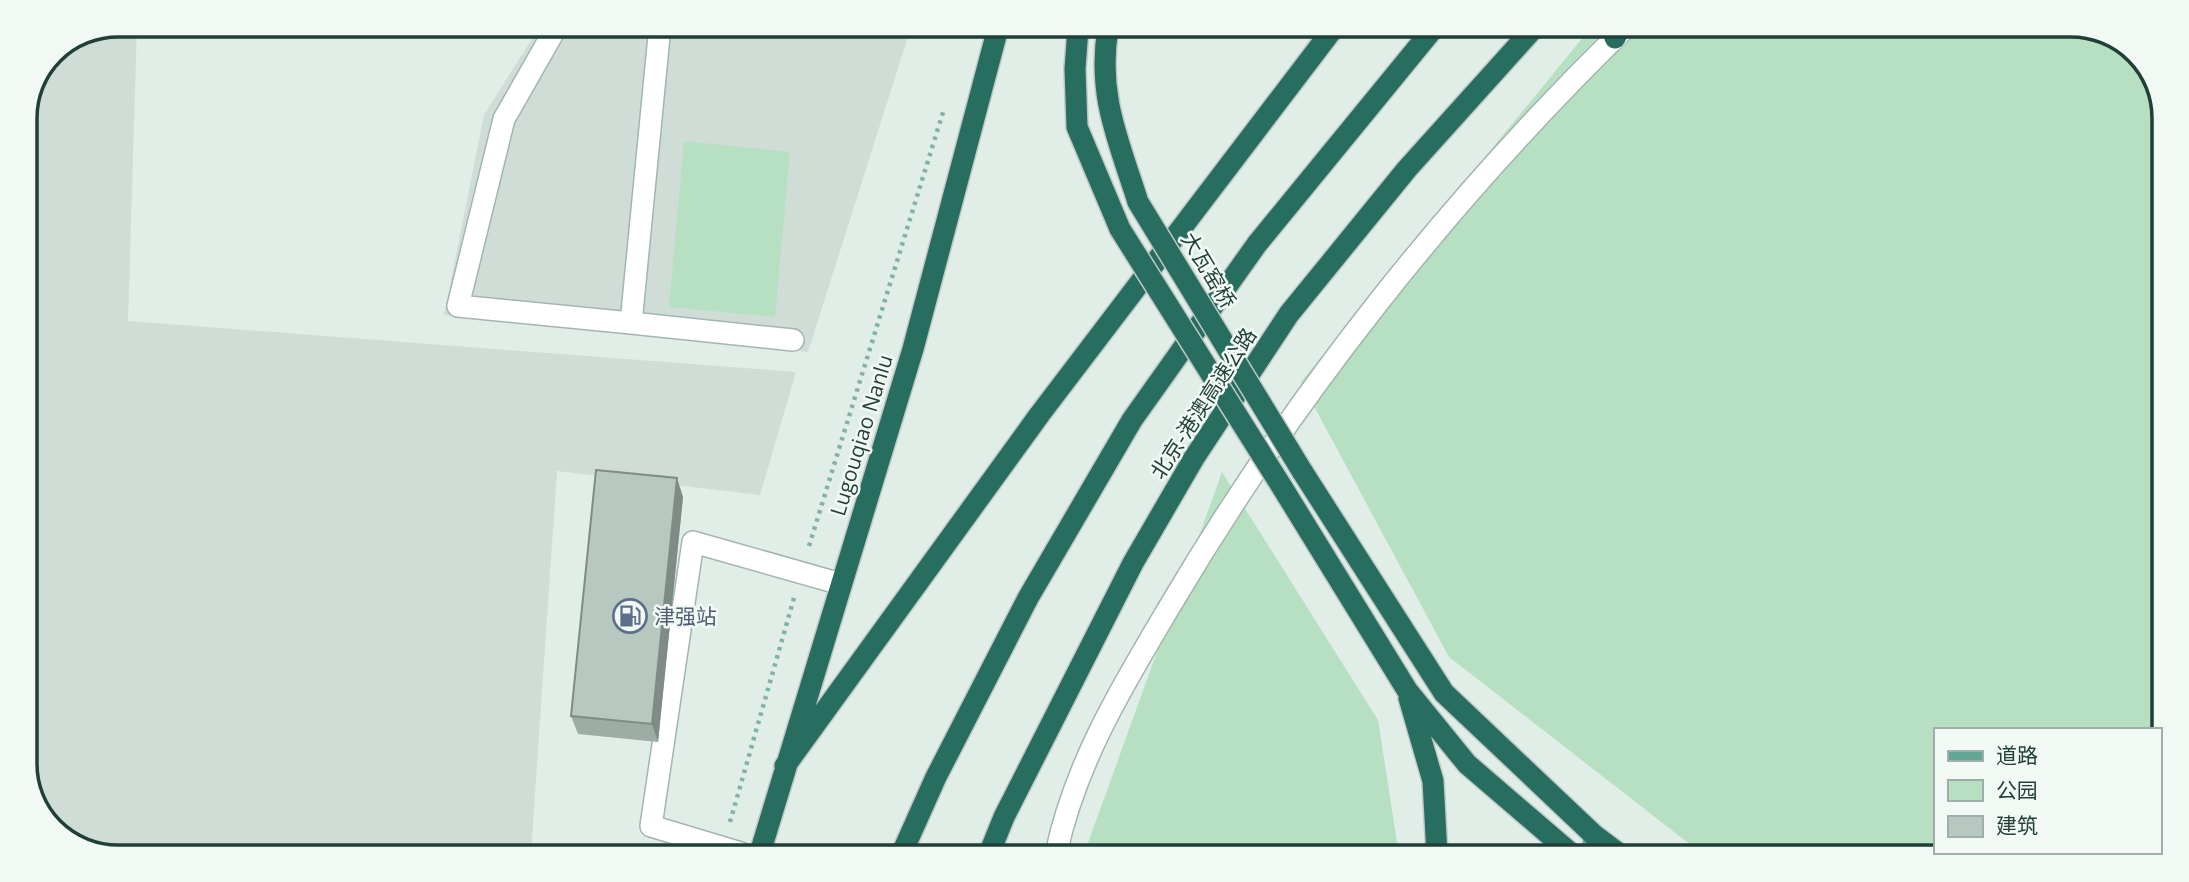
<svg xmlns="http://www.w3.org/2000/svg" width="2189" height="882" viewBox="0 0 2189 882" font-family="'Open Sans','Noto Sans SC',sans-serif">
  <rect width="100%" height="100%" fill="#e1ede7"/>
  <!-- built -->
  <path fill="#cfddd6" d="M 118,25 L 137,25 L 128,321 L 796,372 L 760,495 L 557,471 L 531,852 L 82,851 L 44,821 L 25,771 L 25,112 L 52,51 Z
    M 540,26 L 911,27 L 808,352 L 444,315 L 484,115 Z"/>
  <!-- green -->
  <path fill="#b7e0c2" d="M 1589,30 L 2107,31 L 2145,61 L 2164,111 L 2159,702 L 2153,730 L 1935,730 L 1935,852 L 2089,852 L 2072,857 L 1705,856 L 1449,657 L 1301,382 Z
    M 684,141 L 790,152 L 775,317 L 669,307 Z
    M 1222,472 L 1378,720 L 1399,855 L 1084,854 Z"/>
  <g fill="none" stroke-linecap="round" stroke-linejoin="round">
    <!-- minor casing -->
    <g stroke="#a3b5af" stroke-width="24">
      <path id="minor" d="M 557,26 L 504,119 L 458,306 L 631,323
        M 660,26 L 631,323 L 793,340
        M 741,853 L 651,826 L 693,542 L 841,584
        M 1056,854 C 1075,763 1123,685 1170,606 C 1294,396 1449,200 1623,30"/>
    </g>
    <!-- major casing -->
    <g stroke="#c0c9c7" stroke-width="24">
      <path id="major" d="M 1593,856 L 1594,835"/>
    </g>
    <!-- highway casing -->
    <g stroke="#c0c9c7" stroke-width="24">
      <path id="highway" d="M 1078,28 L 1075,69 L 1077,127 L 1120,229
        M 1108,28 C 1097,95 1118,139 1138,202
        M 1615,38 L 1619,30
        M 1302,471 L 1444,693 L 1594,835 L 1622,856
        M 1282,487 L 1407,690 L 1467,764 L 1574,856
        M 1409,698 L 1433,781 L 1437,855
        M 785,766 L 1040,414 L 1333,29
        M 760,853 L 913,349 L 998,28
        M 902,853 L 936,777 L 1028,598 L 1132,420 L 1257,244 L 1433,29
        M 989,854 L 1004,817 L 1133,563 L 1194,458 L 1289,314 L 1407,169 L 1533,29"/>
    </g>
    <!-- path -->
    <path stroke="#7eb4a3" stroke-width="4.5" stroke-dasharray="3.5 5" stroke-linecap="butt" d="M 809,546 L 944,109
      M 730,822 L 794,598"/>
    <!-- minor -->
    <use href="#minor" stroke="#fff" stroke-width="21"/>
    <!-- major -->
    <use href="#major" stroke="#61a795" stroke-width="21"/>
    <!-- highway -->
    <use href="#highway" stroke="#286e60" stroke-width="21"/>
    <!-- highway-bridge casing -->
    <g stroke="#c0c9c7" stroke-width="24" stroke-linecap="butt">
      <path id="highway-bridge" d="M 1138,202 L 1302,471
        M 1120,229 L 1282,487"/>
    </g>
    <!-- highway-bridge -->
    <use href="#highway-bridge" stroke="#286e60" stroke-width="21"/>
  </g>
  <!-- wall -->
  <path fill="#9daca5" d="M 683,497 L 658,742 L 578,734 L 571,716 Z"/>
  <!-- shaded-wall -->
  <path fill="#7f8c86" d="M 677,478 L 683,497 L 658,742 L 652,724 Z"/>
  <!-- building -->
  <path fill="#b6c8c0" stroke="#7f8c86" stroke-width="2" d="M 596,470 L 677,478 L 652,724 L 571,716 Z"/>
  <!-- icons -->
  <defs>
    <g id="fuel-ring" transform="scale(1.75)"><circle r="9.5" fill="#f2f9f5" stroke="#5c6f8a" stroke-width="1.5"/><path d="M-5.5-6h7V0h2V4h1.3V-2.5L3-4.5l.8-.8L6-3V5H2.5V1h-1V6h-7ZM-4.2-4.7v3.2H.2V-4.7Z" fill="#5c6f8a"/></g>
  </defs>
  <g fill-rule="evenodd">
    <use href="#fuel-ring" x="630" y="616"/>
  </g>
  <g text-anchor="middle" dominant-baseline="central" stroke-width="5" stroke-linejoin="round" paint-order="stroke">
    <!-- street labels -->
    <g font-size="21" fill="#1f3f37" stroke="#f2f9f5">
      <text transform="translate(1209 270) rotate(59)">大瓦窑桥</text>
      <text transform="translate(1203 403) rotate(-57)">北京-港澳高速公路</text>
      <text transform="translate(861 435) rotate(-73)">Lugouqiao Nanlu</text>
    </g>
    <!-- service labels -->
    <g font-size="21" fill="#4e5e75" stroke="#f2f9f5" text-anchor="start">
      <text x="654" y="616">津强站</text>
    </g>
  </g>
  <!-- crop -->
  <path d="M0 0H2189V882H0ZM118 37H2071A81 81 0 0 1 2152 118V764A81 81 0 0 1 2071 845H118A81 81 0 0 1 37 764V118A81 81 0 0 1 118 37Z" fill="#f2f9f5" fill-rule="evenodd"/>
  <path fill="none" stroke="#1f3f37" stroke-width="3.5" d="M118 37H2071A81 81 0 0 1 2152 118V764A81 81 0 0 1 2071 845H118A81 81 0 0 1 37 764V118A81 81 0 0 1 118 37Z"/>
  <!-- legend -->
  <rect x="1934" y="728" width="228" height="126" fill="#f2f9f5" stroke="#9eafa9" stroke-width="2"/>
  <rect x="1948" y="751" width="35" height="10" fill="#61a795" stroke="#9eafa9" stroke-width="2"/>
  <text x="1996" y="763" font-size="21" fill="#1f3f37">道路</text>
  <rect x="1948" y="780" width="35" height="21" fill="#b7e0c2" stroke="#9eafa9" stroke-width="2"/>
  <text x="1996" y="798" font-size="21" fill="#1f3f37">公园</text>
  <rect x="1948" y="816" width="35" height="21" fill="#b6c8c0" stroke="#9eafa9" stroke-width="2"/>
  <text x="1996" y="833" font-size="21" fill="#1f3f37">建筑</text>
</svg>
